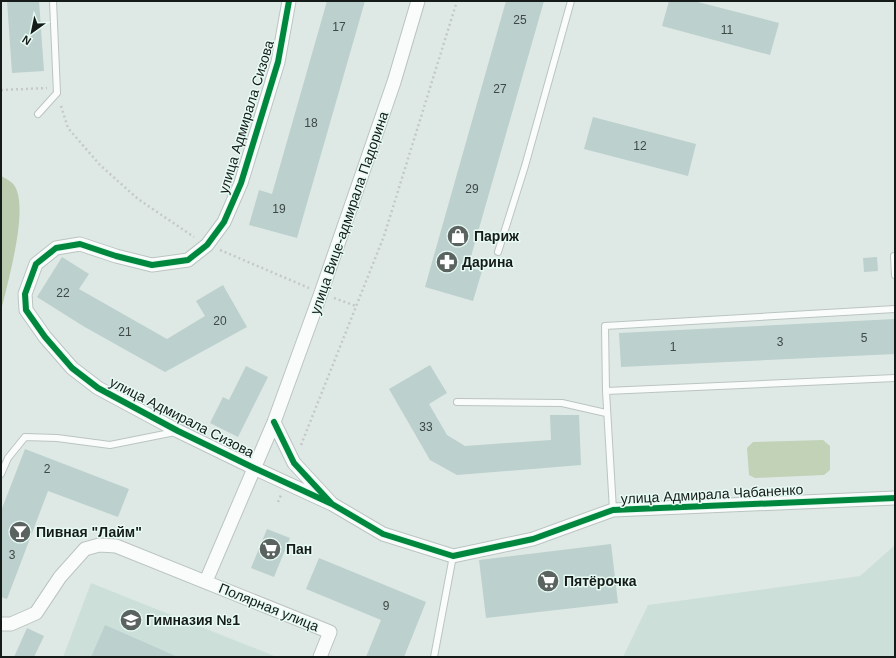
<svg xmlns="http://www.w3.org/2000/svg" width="896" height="658" viewBox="0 0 896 658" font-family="Arial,sans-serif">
  <rect width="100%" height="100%" fill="#dee9e5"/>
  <!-- built -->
  <path fill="#cce0d9" d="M 895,545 L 895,657 L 623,657 L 648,605 L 860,576 Z
    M 91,583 L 277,657 L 63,657 Z"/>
  <!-- green -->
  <path fill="#c1d2b7" d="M 823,440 L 830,446 L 830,470 L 824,475 L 755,478 L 749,475 L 747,448 L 753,442 Z"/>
  <!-- forest -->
  <path fill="#bacbaf" d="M 1,176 C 5,178 11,181 14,185 C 30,207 7,284 1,311 Z"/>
  <!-- building -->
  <path fill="#bcd0cd" d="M 7,1 L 39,1 L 44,71 L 12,73 Z
    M 327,1 L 365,1 L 297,238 L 249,225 L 259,190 L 272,194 Z
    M 506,1 L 544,1 L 468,267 L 482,271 L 473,301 L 425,287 Z
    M 669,1 L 694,1 L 779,23 L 770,55 L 662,26 Z
    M 593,117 L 696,144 L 688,176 L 584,149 Z
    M 62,257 L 89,274 L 79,289 L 167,339 L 205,316 L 196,301 L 223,285 L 247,327 L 165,372 L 83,326 L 37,297 Z
    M 877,257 L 878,271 L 864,272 L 863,258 Z
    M 895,319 L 895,354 L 621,367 L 619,333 Z
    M 430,365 L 447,393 L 429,404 L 447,435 L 465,446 L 551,440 L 550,415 L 579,415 L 581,465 L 457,475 L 430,460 L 389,389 Z
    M 246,366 L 268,377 L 238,437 L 210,423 L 223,397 L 229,400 Z
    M 25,449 L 129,489 L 118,517 L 48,491 L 7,599 L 1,597 L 1,511 Z
    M 267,529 L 290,538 L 274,577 L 251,568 Z
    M 611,544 L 618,603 L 486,618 L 479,560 Z
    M 319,558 L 426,602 L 404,657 L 366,657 L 381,620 L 306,589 Z
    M 105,625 L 178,657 L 91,657 Z
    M 27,628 L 44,636 L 34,657 L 14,657 Z"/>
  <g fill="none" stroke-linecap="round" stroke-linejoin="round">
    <!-- lane casing -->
    <g stroke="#bbc4c1" stroke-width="8">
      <path id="lane" d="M 38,114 L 57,93 L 53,1
        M 498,252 L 525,166 L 571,1
        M 894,256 L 895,275
        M 606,391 L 605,326 L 895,309
        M 457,402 L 562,403 L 606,413
        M 1,474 L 8,458 L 25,437 L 57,438 L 110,445 L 175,432
        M 613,510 L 606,391 L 895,378
        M 434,657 L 453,556"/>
    </g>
    <!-- street casing -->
    <g stroke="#bbc4c1" stroke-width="15">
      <path id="street" d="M 289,1 L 278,62 L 241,183 L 224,222 L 207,245 L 188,260 L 152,265 L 116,256 L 80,244 L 56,248 L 36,264 L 25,294 L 26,310 L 45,337 L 72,368 L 98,388 L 178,431 L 254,468 L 332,504
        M 274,422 L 294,463 L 332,504 L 383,534 L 453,556 L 533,539 L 613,510 L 895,498
        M 206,581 L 274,422 L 321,293 L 394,82 L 418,1
        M 1,624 L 11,624 L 36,613 L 60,577 L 85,549 L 99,545 L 116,546 L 330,632 L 320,657"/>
    </g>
    <!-- path -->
    <path stroke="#c5c8c7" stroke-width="2.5" stroke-dasharray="2 3" stroke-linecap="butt" d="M 1,90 L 47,88
      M 61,106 L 68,128 L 100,165 L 138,199 L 194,237
      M 220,250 L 309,288
      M 334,298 L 356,306
      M 301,445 L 384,236 L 457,1
      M 278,502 L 281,495"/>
    <!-- lane -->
    <use href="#lane" stroke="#fafcfb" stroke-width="6"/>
    <!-- street -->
    <use href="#street" stroke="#fafcfb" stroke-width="13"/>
    <!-- cycleway casing -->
    <g stroke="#e7faf3" stroke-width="8">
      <path id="cycleway" d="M 289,1 L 278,62 L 241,183 L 224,222 L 207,245 L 188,260 L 152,265 L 116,256 L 80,244 L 56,248 L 36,264 L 25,294 L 26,310 L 45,337 L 72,368 L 98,388 L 178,431 L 254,468 L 332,504
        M 274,422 L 294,463 L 332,504 L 383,534 L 453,556 L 533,539 L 613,510 L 895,498"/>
    </g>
    <!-- cycleway -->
    <use href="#cycleway" stroke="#00873e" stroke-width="6"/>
  </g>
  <!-- icons -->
  <defs>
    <g id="shop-disc" transform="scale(1.15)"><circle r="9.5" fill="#5b6360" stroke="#e7faf3"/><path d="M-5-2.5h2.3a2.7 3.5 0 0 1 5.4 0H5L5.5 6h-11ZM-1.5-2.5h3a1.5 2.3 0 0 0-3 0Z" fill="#fff"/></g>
    <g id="pharmacy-disc" transform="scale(1.15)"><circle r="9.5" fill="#5b6360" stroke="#e7faf3"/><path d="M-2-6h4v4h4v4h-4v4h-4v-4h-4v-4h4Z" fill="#fff"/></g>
    <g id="bar-disc" transform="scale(1.15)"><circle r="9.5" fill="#5b6360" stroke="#e7faf3"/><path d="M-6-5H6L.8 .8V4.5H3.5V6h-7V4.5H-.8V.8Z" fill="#fff"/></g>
    <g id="supermarket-disc" transform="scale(1.15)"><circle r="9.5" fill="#5b6360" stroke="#e7faf3"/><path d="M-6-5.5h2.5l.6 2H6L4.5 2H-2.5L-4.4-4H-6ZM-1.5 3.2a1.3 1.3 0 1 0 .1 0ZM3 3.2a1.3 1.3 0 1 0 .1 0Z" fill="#fff"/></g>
    <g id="school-disc" transform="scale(1.15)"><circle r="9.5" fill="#5b6360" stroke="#e7faf3"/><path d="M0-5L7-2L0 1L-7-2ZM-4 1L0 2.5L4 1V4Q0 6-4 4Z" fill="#fff"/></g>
  </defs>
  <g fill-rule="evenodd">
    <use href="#shop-disc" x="458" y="236"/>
    <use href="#pharmacy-disc" x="447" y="262"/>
    <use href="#bar-disc" x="20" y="532"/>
    <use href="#supermarket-disc" x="270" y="549"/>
    <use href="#supermarket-disc" x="548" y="581"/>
    <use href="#school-disc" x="131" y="620"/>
  </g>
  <g text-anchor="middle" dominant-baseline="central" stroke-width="3" stroke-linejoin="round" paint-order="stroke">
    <!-- number labels -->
    <g font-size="12" fill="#3e4845">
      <text x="520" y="20">25</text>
      <text x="339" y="27">17</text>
      <text x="727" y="30">11</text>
      <text x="500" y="89">27</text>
      <text x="311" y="123">18</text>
      <text x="640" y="146">12</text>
      <text x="472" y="189">29</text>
      <text x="279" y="209">19</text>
      <text x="63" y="293">22</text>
      <text x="220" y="321">20</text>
      <text x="125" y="332">21</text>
      <text x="864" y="338">5</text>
      <text x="780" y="342">3</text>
      <text x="673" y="347">1</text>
      <text x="426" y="427">33</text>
      <text x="47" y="469">2</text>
      <text x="12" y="555">3</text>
      <text x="386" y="606">9</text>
    </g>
    <!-- street labels -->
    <g font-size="14" fill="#141b18" stroke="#e7faf3">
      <text transform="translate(246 117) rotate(-73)">улица Адмирала Сизова</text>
      <text transform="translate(349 213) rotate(-71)">улица Вице-адмирала Падорина</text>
      <text transform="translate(182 417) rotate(27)">улица Адмирала Сизова</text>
      <text transform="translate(712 494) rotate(-3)">улица Адмирала Чабаненко</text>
      <text transform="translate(269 607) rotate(22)">Полярная улица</text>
    </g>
    <!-- poi labels -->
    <g font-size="14" font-weight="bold" fill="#141b18" stroke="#e7faf3" text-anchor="start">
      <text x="474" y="236">Париж</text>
      <text x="462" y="262">Дарина</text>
      <text x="36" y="532">Пивная "Лайм"</text>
      <text x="286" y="549">Пан</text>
      <text x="564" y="581">Пятёрочка</text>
      <text x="146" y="620">Гимназия №1</text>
    </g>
  </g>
  <!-- border -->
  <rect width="896" height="658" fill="none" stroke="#141b18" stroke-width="4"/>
  <!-- north arrow -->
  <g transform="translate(32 32) rotate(213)" stroke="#e7faf3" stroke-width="3" paint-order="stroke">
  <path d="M0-3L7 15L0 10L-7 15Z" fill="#141b18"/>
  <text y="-6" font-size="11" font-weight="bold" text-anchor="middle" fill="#141b18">N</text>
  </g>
</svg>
